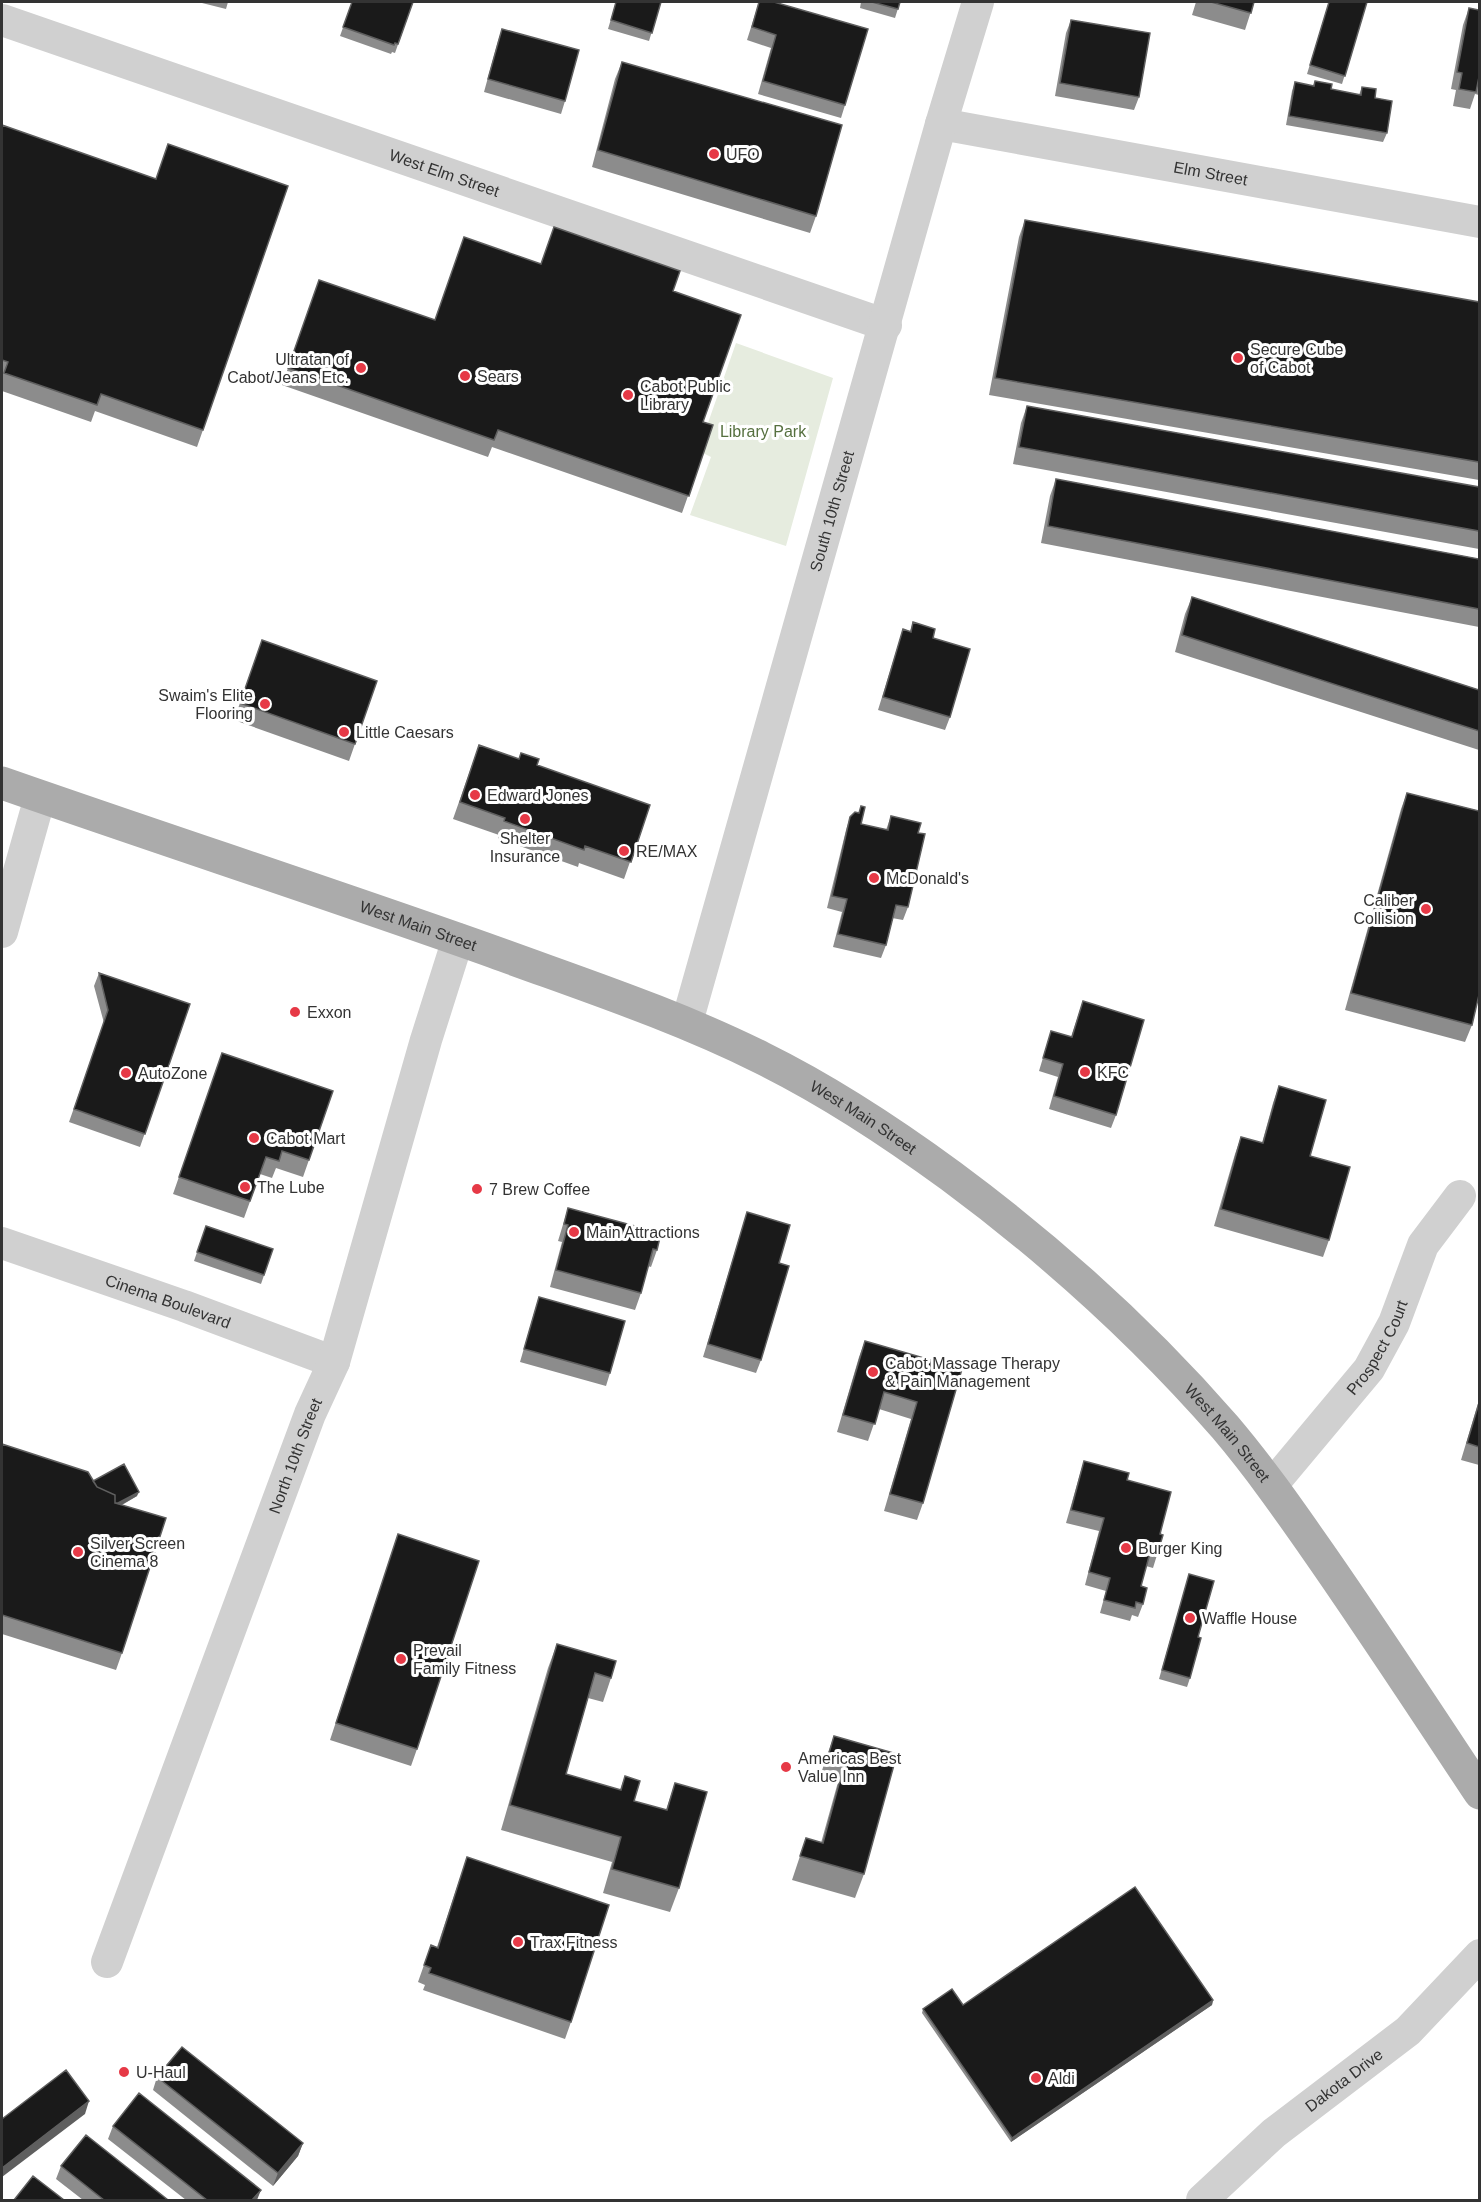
<svg xmlns="http://www.w3.org/2000/svg" width="1481" height="2202" viewBox="0 0 1481 2202" font-family="Arial,sans-serif">
  <rect width="100%" height="100%" fill="#fff"/>
  <!-- green -->
  <path fill="#e6ecdf" d="M 736,343 L 833,378 L 786,546 L 690,515 L 711,457 L 703,453 L 702,440 Z"/>
  <g fill="none" stroke-linecap="round" stroke-linejoin="round">
    <!-- street -->
    <g stroke="#d0d0d0" stroke-width="32">
      <path id="s1" d="M 2,20 L 886,325"/>
      <path id="s2" d="M 941,124 L 1480,222"/>
      <path d="M 2,932 L 40,797"/>
      <path id="s3" d="M 687,1022 L 941,124 L 978,2"/>
      <path id="s4" d="M 2,1243 L 184,1306 L 334,1362"/>
      <path id="s5" d="M 1272,1485 L 1369,1369 L 1394,1323 L 1423,1245 L 1460,1196"/>
      <path id="s6" d="M 107,1962 L 310,1414 L 334,1362 L 426,1040 L 458,939"/>
      <path id="s7" d="M 1202,2200 L 1274,2133 L 1408,2031 L 1480,1955"/>
    </g>
    <!-- primary -->
    <path stroke="#ababab" stroke-width="33" id="s8" d="M 2,783 C 165,840 331,894 494,952 C 584,985 676,1015 762,1058 C 829,1091 891,1132 951,1176 C 1051,1250 1143,1333 1225,1427 C 1259,1467 1289,1510 1319,1553 C 1374,1632 1427,1713 1480,1793"/>
  </g>
  <!-- wall -->
  <path fill="#8c8c8c" d="M 198,2 L 228,2 L 226,9 Z
    M 352,2 L 413,2 L 395,53 L 392,52 L 391,54 L 340,36 Z
    M 616,2 L 661,2 L 649,41 L 608,29 Z
    M 759,2 L 845,105 L 841,118 L 758,94 L 771,48 L 747,40 Z
    M 861,2 L 900,2 L 895,18 L 860,8 Z
    M 1196,2 L 1254,2 L 1245,30 L 1192,15 Z
    M 1329,2 L 1367,2 L 1342,84 L 1307,74 Z
    M 1469,8 L 1479,10 L 1479,95 L 1475,94 L 1470,109 L 1453,106 L 1456,90 L 1451,89 L 1463,25 Z
    M 1071,20 L 1139,97 L 1134,110 L 1055,96 L 1066,33 Z
    M 502,29 L 565,101 L 561,114 L 484,92 L 498,41 Z
    M 622,62 L 816,216 L 810,233 L 592,167 L 615,79 Z
    M 1315,81 L 1331,89 L 1359,95 L 1362,87 L 1375,98 L 1387,133 L 1383,142 L 1286,125 L 1292,91 L 1295,82 L 1313,86 Z
    M 2,125 L 156,179 L 288,186 L 197,447 L 95,411 L 91,422 L 2,391 Z
    M 1025,220 L 1479,302 L 1479,480 L 989,395 L 1019,237 Z
    M 541,264 L 673,291 L 703,422 L 713,425 L 682,513 L 492,447 L 488,457 L 282,385 L 319,280 L 435,320 Z
    M 1027,406 L 1479,487 L 1479,549 L 1013,464 L 1021,423 Z
    M 1056,479 L 1479,559 L 1479,627 L 1041,543 L 1050,496 Z
    M 1192,597 L 1479,690 L 1479,750 L 1175,652 L 1185,614 Z
    M 913,622 L 933,638 L 950,717 L 945,730 L 878,710 L 903,629 L 910,631 Z
    M 262,640 L 377,681 L 349,761 L 234,720 Z
    M 479,745 L 650,805 L 624,879 L 579,863 L 578,867 L 498,838 L 499,835 L 453,819 Z
    M 1407,793 L 1472,1025 L 1465,1042 L 1345,1010 L 1401,809 Z
    M 861,806 L 861,824 L 886,830 L 891,816 L 918,833 L 908,907 L 903,920 L 892,918 L 886,945 L 881,958 L 833,947 L 842,912 L 827,908 L 846,830 L 850,817 L 859,813 Z
    M 99,973 L 190,1004 L 140,1147 L 69,1122 L 104,1023 L 94,986 Z
    M 1083,1001 L 1116,1115 L 1111,1128 L 1049,1109 L 1058,1077 L 1039,1071 L 1051,1031 L 1071,1037 Z
    M 222,1053 L 333,1091 L 303,1177 L 276,1168 L 272,1178 L 260,1174 L 244,1218 L 173,1194 Z
    M 1279,1086 L 1329,1240 L 1323,1257 L 1214,1226 L 1235,1154 L 1241,1137 L 1262,1143 L 1273,1103 Z
    M 568,1208 L 657,1250 L 651,1267 L 648,1266 L 641,1293 L 635,1310 L 550,1287 L 562,1242 L 558,1241 Z
    M 747,1212 L 779,1263 L 761,1360 L 756,1373 L 703,1357 Z
    M 206,1226 L 273,1249 L 261,1284 L 194,1261 Z
    M 539,1297 L 610,1373 L 606,1386 L 520,1362 L 535,1310 Z
    M 865,1341 L 962,1369 L 923,1503 L 917,1520 L 884,1511 L 911,1419 L 879,1409 L 868,1441 L 837,1432 L 859,1357 Z
    M 1479,1400 L 1479,1465 L 1461,1460 Z
    M 2,1444 L 93,1481 L 137,1496 L 122,1505 L 122,1653 L 116,1670 L 2,1634 Z
    M 1084,1461 L 1127,1480 L 1160,1534 L 1157,1555 L 1153,1568 L 1146,1566 L 1141,1586 L 1143,1604 L 1138,1617 L 1132,1615 L 1130,1621 L 1100,1613 L 1106,1591 L 1085,1585 L 1099,1531 L 1066,1523 L 1080,1474 Z
    M 398,1534 L 417,1749 L 411,1766 L 330,1740 Z
    M 1189,1574 L 1198,1637 L 1190,1678 L 1187,1687 L 1159,1679 Z
    M 557,1644 L 611,1678 L 603,1702 L 588,1698 L 566,1774 L 620,1790 L 625,1776 L 634,1801 L 666,1810 L 675,1783 L 679,1888 L 670,1912 L 603,1893 L 612,1862 L 501,1830 L 548,1668 Z
    M 834,1736 L 897,1754 L 864,1874 L 855,1898 L 792,1880 L 806,1838 L 821,1843 L 838,1782 L 820,1777 L 825,1761 Z
    M 467,1857 L 571,2022 L 565,2039 L 423,1990 L 425,1985 L 418,1982 L 431,1945 L 437,1947 Z
    M 1213,2000 L 1212,2005 L 1011,2142 L 922,2013 L 923,2009 L 963,2005 Z
    M 157,2077 L 303,2143 L 298,2156 L 273,2186 L 153,2090 Z
    M 113,2126 L 257,2200 L 186,2200 L 108,2139 Z
    M 61,2166 L 168,2200 L 83,2200 L 56,2179 Z"/>
  <!-- shaded-wall -->
  <path fill="#5f5f5f" d="M 139,1492 L 137,1496 L 109,1512 L 110,1508 Z
    M 1213,2000 L 1212,2005 L 1011,2142 L 1012,2138 Z
    M 89,2101 L 85,2114 L 2,2177 L 2,2168 Z
    M 303,2143 L 298,2156 L 273,2186 L 278,2173 Z
    M 261,2190 L 257,2200 L 252,2200 Z"/>
  <!-- building -->
  <path fill="#1a1a1a" stroke="#5f5f5f" stroke-width="1.5" d="M 352,2 L 413,2 L 398,44 L 395,43 L 394,45 L 343,27 Z
    M 616,2 L 661,2 L 652,33 L 611,20 Z
    M 759,2 L 774,2 L 868,29 L 845,105 L 763,81 L 776,35 L 752,27 Z
    M 872,2 L 900,2 L 898,9 Z
    M 1211,2 L 1254,2 L 1251,13 Z
    M 1329,2 L 1367,2 L 1345,76 L 1310,65 Z
    M 1469,8 L 1479,10 L 1479,77 L 1476,92 L 1459,89 L 1462,73 L 1457,72 Z
    M 1071,20 L 1150,33 L 1139,97 L 1060,83 Z
    M 502,29 L 579,50 L 565,101 L 488,79 Z
    M 622,62 L 842,125 L 816,216 L 598,150 Z
    M 1315,81 L 1332,84 L 1331,89 L 1361,95 L 1362,87 L 1376,89 L 1375,98 L 1392,101 L 1387,133 L 1289,116 L 1295,82 L 1314,86 Z
    M 2,125 L 156,179 L 168,144 L 288,186 L 203,430 L 101,394 L 97,405 L 4,373 L 8,362 L 2,360 Z
    M 1025,220 L 1479,302 L 1479,462 L 995,378 Z
    M 554,227 L 680,271 L 673,291 L 741,315 L 703,422 L 713,425 L 689,496 L 498,430 L 494,440 L 288,368 L 319,280 L 435,320 L 464,237 L 541,264 Z
    M 1027,406 L 1479,487 L 1479,531 L 1019,447 Z
    M 1056,479 L 1479,559 L 1479,609 L 1048,526 Z
    M 1192,597 L 1479,690 L 1479,731 L 1182,635 Z
    M 913,622 L 935,629 L 933,638 L 970,649 L 950,717 L 883,697 L 903,629 L 911,632 Z
    M 262,640 L 377,681 L 355,744 L 240,703 Z
    M 479,745 L 519,759 L 521,753 L 539,759 L 537,765 L 650,805 L 631,862 L 585,846 L 584,850 L 504,821 L 505,818 L 460,802 Z
    M 1407,793 L 1479,811 L 1479,995 L 1472,1025 L 1351,993 Z
    M 861,806 L 865,807 L 861,824 L 888,830 L 891,816 L 921,823 L 918,833 L 925,834 L 908,907 L 896,905 L 886,945 L 838,934 L 847,899 L 832,896 L 850,817 L 855,812 L 859,813 Z
    M 99,973 L 190,1004 L 145,1134 L 74,1109 L 108,1010 Z
    M 1083,1001 L 1144,1020 L 1116,1115 L 1054,1096 L 1063,1064 L 1043,1058 L 1051,1031 L 1072,1037 Z
    M 222,1053 L 333,1091 L 309,1160 L 282,1151 L 279,1161 L 266,1157 L 250,1201 L 179,1177 Z
    M 1279,1086 L 1326,1100 L 1310,1156 L 1350,1167 L 1329,1240 L 1221,1209 L 1241,1137 L 1263,1143 Z
    M 568,1208 L 661,1233 L 657,1250 L 653,1249 L 641,1293 L 556,1270 L 568,1225 L 564,1224 Z
    M 747,1212 L 790,1225 L 779,1263 L 789,1266 L 761,1360 L 708,1344 Z
    M 206,1226 L 273,1249 L 264,1275 L 197,1252 Z
    M 539,1297 L 625,1321 L 610,1373 L 524,1349 Z
    M 865,1341 L 962,1369 L 923,1503 L 890,1494 L 917,1402 L 884,1392 L 875,1424 L 843,1415 Z
    M 1479,1403 L 1479,1447 L 1467,1443 Z
    M 2,1444 L 88,1472 L 97,1487 L 115,1495 L 115,1503 L 166,1518 L 122,1653 L 2,1615 Z
    M 1084,1461 L 1129,1473 L 1127,1480 L 1171,1492 L 1160,1534 L 1163,1535 L 1157,1555 L 1150,1553 L 1141,1586 L 1147,1588 L 1143,1604 L 1136,1602 L 1135,1608 L 1104,1600 L 1110,1578 L 1089,1572 L 1104,1518 L 1071,1510 Z
    M 124,1464 L 139,1492 L 118,1503 L 115,1503 L 115,1495 L 97,1487 L 93,1481 Z
    M 398,1534 L 479,1561 L 417,1749 L 336,1723 Z
    M 1189,1574 L 1214,1581 L 1198,1637 L 1201,1638 L 1190,1678 L 1162,1670 Z
    M 557,1644 L 616,1661 L 611,1678 L 595,1673 L 566,1774 L 621,1790 L 625,1776 L 640,1781 L 634,1801 L 667,1810 L 675,1783 L 707,1792 L 679,1888 L 612,1869 L 621,1837 L 510,1805 Z
    M 834,1736 L 897,1754 L 864,1874 L 800,1856 L 806,1838 L 823,1843 L 846,1758 L 829,1753 Z
    M 467,1857 L 609,1905 L 571,2022 L 429,1973 L 431,1968 L 424,1965 L 431,1945 L 438,1948 Z
    M 1135,1887 L 1213,2000 L 1012,2138 L 923,2009 L 952,1989 L 963,2005 Z
    M 182,2047 L 303,2143 L 278,2173 L 157,2077 Z
    M 66,2070 L 89,2101 L 2,2168 L 2,2119 Z
    M 139,2093 L 261,2190 L 252,2200 L 207,2200 L 113,2126 Z
    M 86,2135 L 168,2200 L 104,2200 L 61,2166 Z
    M 33,2176 L 64,2200 L 14,2200 Z"/>
  <!-- markers -->
  <g fill="#e63946" stroke="#fff" stroke-width="2">
    <circle cx="714" cy="154" r="6"/>
    <circle cx="1238" cy="358" r="6"/>
    <circle cx="361" cy="368" r="6"/>
    <circle cx="465" cy="376" r="6"/>
    <circle cx="628" cy="395" r="6"/>
    <circle cx="265" cy="704" r="6"/>
    <circle cx="344" cy="732" r="6"/>
    <circle cx="475" cy="795" r="6"/>
    <circle cx="525" cy="819" r="6"/>
    <circle cx="624" cy="851" r="6"/>
    <circle cx="874" cy="878" r="6"/>
    <circle cx="1426" cy="909" r="6"/>
    <circle cx="295" cy="1012" r="6"/>
    <circle cx="1085" cy="1072" r="6"/>
    <circle cx="126" cy="1073" r="6"/>
    <circle cx="254" cy="1138" r="6"/>
    <circle cx="245" cy="1187" r="6"/>
    <circle cx="477" cy="1189" r="6"/>
    <circle cx="574" cy="1232" r="6"/>
    <circle cx="873" cy="1372" r="6"/>
    <circle cx="1126" cy="1548" r="6"/>
    <circle cx="78" cy="1552" r="6"/>
    <circle cx="1190" cy="1618" r="6"/>
    <circle cx="401" cy="1659" r="6"/>
    <circle cx="786" cy="1767" r="6"/>
    <circle cx="518" cy="1942" r="6"/>
    <circle cx="124" cy="2072" r="6"/>
    <circle cx="1036" cy="2078" r="6"/>
  </g>
  <g text-anchor="middle" dominant-baseline="central" stroke-width="6" stroke-linejoin="round" paint-order="stroke">
    <!-- poi labels -->
    <g font-size="16" fill="#333" stroke="#fff" text-anchor="start">
      <text x="726" y="154">UFO</text>
      <text x="1250" y="349">Secure Cube<tspan x="1250" dy="18">of Cabot</tspan></text>
      <text x="349" y="359" text-anchor="end">Ultratan of<tspan x="349" dy="18">Cabot/Jeans Etc.</tspan></text>
      <text x="477" y="376">Sears</text>
      <text x="640" y="386">Cabot Public<tspan x="640" dy="18">Library</tspan></text>
      <text x="253" y="695" text-anchor="end">Swaim's Elite<tspan x="253" dy="18">Flooring</tspan></text>
      <text x="356" y="732">Little Caesars</text>
      <text x="487" y="795">Edward Jones</text>
      <text x="525" y="838" text-anchor="middle">Shelter<tspan x="525" dy="18">Insurance</tspan></text>
      <text x="636" y="851">RE/MAX</text>
      <text x="886" y="878">McDonald's</text>
      <text x="1414" y="900" text-anchor="end">Caliber<tspan x="1414" dy="18">Collision</tspan></text>
      <text x="307" y="1012">Exxon</text>
      <text x="1097" y="1072">KFC</text>
      <text x="138" y="1073">AutoZone</text>
      <text x="266" y="1138">Cabot Mart</text>
      <text x="257" y="1187">The Lube</text>
      <text x="489" y="1189">7 Brew Coffee</text>
      <text x="586" y="1232">Main Attractions</text>
      <text x="885" y="1363">Cabot Massage Therapy<tspan x="885" dy="18">&amp; Pain Management</tspan></text>
      <text x="90" y="1543">Silver Screen<tspan x="90" dy="18">Cinema 8</tspan></text>
      <text x="1138" y="1548">Burger King</text>
      <text x="1202" y="1618">Waffle House</text>
      <text x="413" y="1650">Prevail<tspan x="413" dy="18">Family Fitness</tspan></text>
      <text x="798" y="1758">Americas Best<tspan x="798" dy="18">Value Inn</tspan></text>
      <text x="530" y="1942">Trax Fitness</text>
      <text x="136" y="2072">U-Haul</text>
      <text x="1048" y="2078">Aldi</text>
    </g>
    <!-- street labels -->
    <g font-size="16" fill="#333" stroke="#fff">
      <text stroke="none"><textPath href="#s1" startOffset="468">West Elm Street</textPath></text>
      <text stroke="none"><textPath href="#s2" startOffset="274">Elm Street</textPath></text>
      <text stroke="none"><textPath href="#s3" startOffset="531">South 10th Street</textPath></text>
      <text stroke="none"><textPath href="#s8" startOffset="440">West Main Street</textPath></text>
      <text stroke="none"><textPath href="#s8" startOffset="926">West Main Street</textPath></text>
      <text stroke="none"><textPath href="#s4" startOffset="176">Cinema Boulevard</textPath></text>
      <text stroke="none"><textPath href="#s5" startOffset="174">Prospect Court</textPath></text>
      <text stroke="none"><textPath href="#s8" startOffset="1410">West Main Street</textPath></text>
      <text stroke="none"><textPath href="#s6" startOffset="540">North 10th Street</textPath></text>
      <text stroke="none"><textPath href="#s7" startOffset="186">Dakota Drive</textPath></text>
    </g>
    <!-- park labels -->
    <g font-size="16" fill="#56703f" stroke="#fff">
      <text x="763" y="431">Library Park</text>
    </g>
  </g>
  <!-- border -->
  <rect width="1481" height="2202" fill="none" stroke="#333333" stroke-width="6"/>
</svg>
